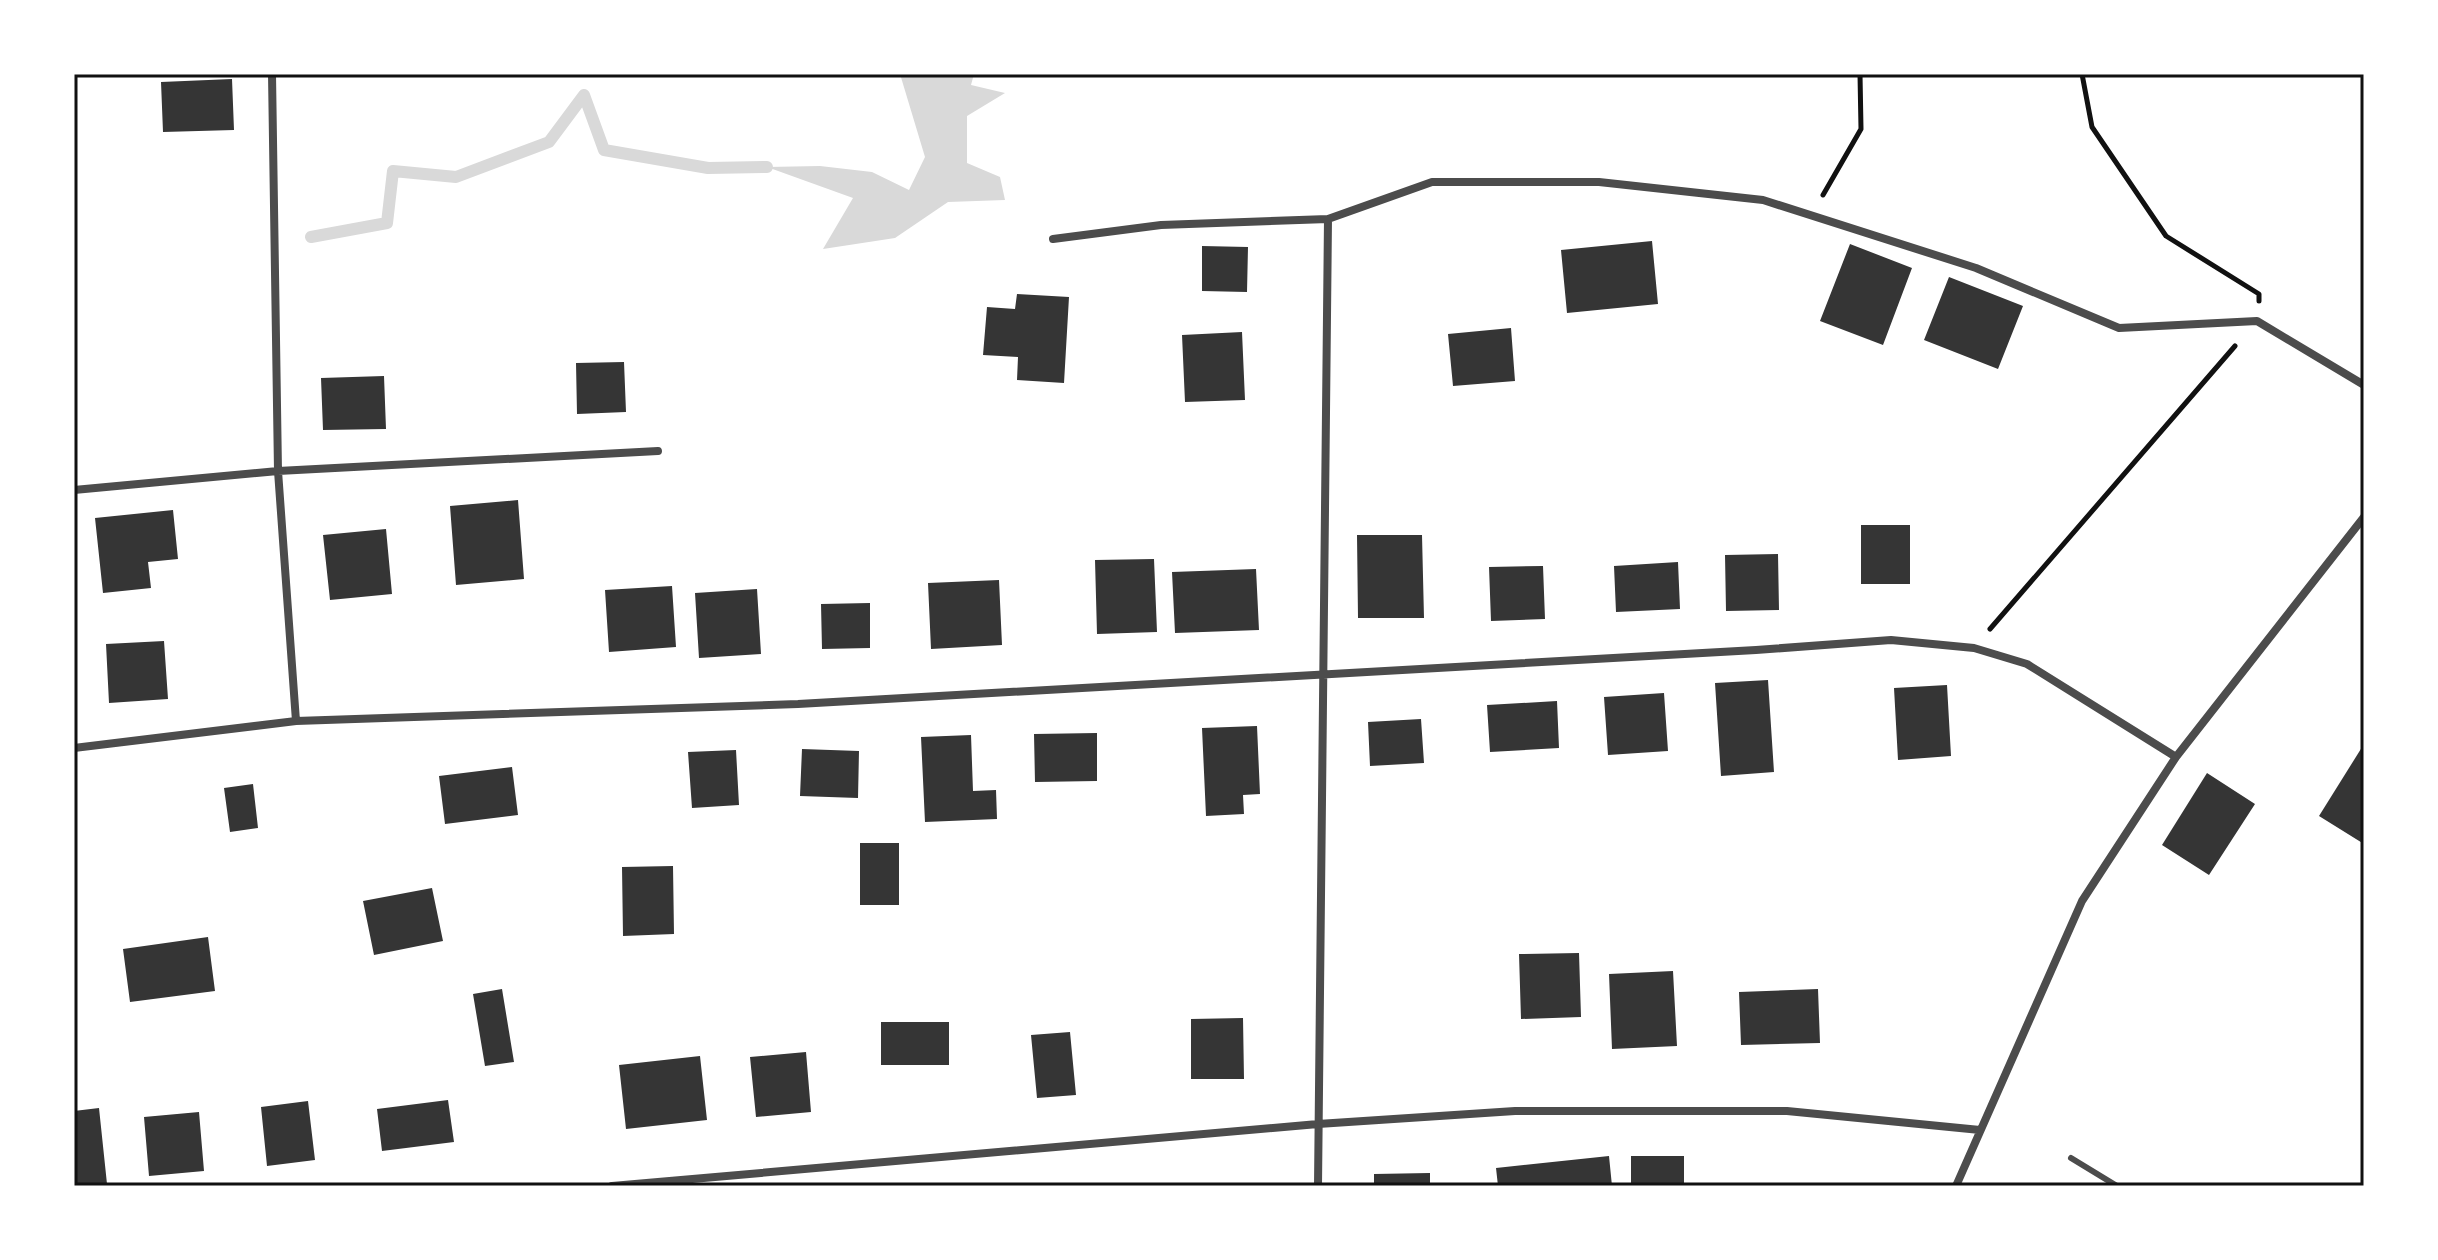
<svg xmlns="http://www.w3.org/2000/svg" width="2438" height="1260" viewBox="0 0 2438 1260" font-family="Mulish,sans-serif">
  <rect width="100%" height="100%" fill="#fff"/>
  <!-- water -->
  <path fill="#d9d9d9" d="M 900,74 L 974,74 L 971,85 L 1005,93 L 967,116 L 967,163 L 1000,177 L 1005,200 L 948,202 L 895,238 L 823,249 L 853,198 L 767,167 L 820,166 L 872,172 L 909,190 L 925,157 Z"/>
  <g fill="none" stroke-linecap="round" stroke-linejoin="round">
    <!-- stream -->
    <path stroke="#d9d9d9" stroke-width="12" d="M 311,237 L 387,223 L 393,171 L 456,177 L 549,142 L 584,95 L 604,150 L 708,168 L 767,167"/>
  </g>
  <!-- building -->
  <path fill="#353535" d="M 232,79 L 234,130 L 163,132 L 161,82 Z
    M 1652,241 L 1658,304 L 1567,313 L 1561,250 Z
    M 1850,244 L 1912,268 L 1883,345 L 1820,321 Z
    M 1202,246 L 1248,247 L 1247,292 L 1202,291 Z
    M 1949,277 L 2023,306 L 1998,369 L 1924,340 Z
    M 1017,294 L 1069,297 L 1064,383 L 1017,380 L 1018,357 L 983,355 L 987,307 L 1015,309 Z
    M 1511,328 L 1515,381 L 1453,386 L 1448,334 Z
    M 1242,332 L 1245,400 L 1185,402 L 1182,335 Z
    M 624,362 L 626,412 L 577,414 L 576,363 Z
    M 384,376 L 386,429 L 323,430 L 321,378 Z
    M 518,500 L 524,579 L 456,585 L 450,506 Z
    M 173,510 L 178,559 L 148,562 L 151,588 L 103,593 L 95,518 Z
    M 1861,525 L 1910,525 L 1910,584 L 1861,584 Z
    M 386,529 L 392,594 L 330,600 L 323,535 Z
    M 1357,535 L 1422,535 L 1424,618 L 1358,618 Z
    M 1778,554 L 1779,610 L 1726,611 L 1725,555 Z
    M 1154,559 L 1157,632 L 1097,634 L 1095,560 Z
    M 1678,562 L 1680,609 L 1616,612 L 1614,566 Z
    M 1543,566 L 1545,619 L 1491,621 L 1489,567 Z
    M 1256,569 L 1259,630 L 1175,633 L 1172,572 Z
    M 999,580 L 1002,645 L 931,649 L 928,583 Z
    M 672,586 L 676,647 L 609,652 L 605,590 Z
    M 757,589 L 761,654 L 699,658 L 695,593 Z
    M 870,603 L 870,648 L 822,649 L 821,604 Z
    M 164,641 L 168,699 L 109,703 L 106,644 Z
    M 1768,680 L 1774,772 L 1721,776 L 1715,683 Z
    M 1947,685 L 1951,756 L 1898,760 L 1894,688 Z
    M 1664,693 L 1668,751 L 1608,755 L 1604,697 Z
    M 1557,701 L 1559,748 L 1490,752 L 1487,705 Z
    M 1421,719 L 1424,763 L 1370,766 L 1368,722 Z
    M 1257,726 L 1260,794 L 1243,795 L 1244,814 L 1206,816 L 1202,728 Z
    M 1097,733 L 1097,781 L 1035,782 L 1034,734 Z
    M 971,735 L 973,791 L 996,790 L 997,819 L 925,822 L 921,737 Z
    M 2364,744 L 2364,844 L 2319,816 Z
    M 802,749 L 859,751 L 858,798 L 800,796 Z
    M 736,750 L 739,805 L 692,808 L 688,752 Z
    M 512,767 L 518,815 L 445,824 L 439,776 Z
    M 2207,773 L 2255,804 L 2209,875 L 2162,845 Z
    M 253,784 L 258,828 L 230,832 L 224,788 Z
    M 860,843 L 899,843 L 899,905 L 860,905 Z
    M 673,866 L 674,934 L 623,936 L 622,867 Z
    M 432,888 L 443,941 L 374,955 L 363,901 Z
    M 208,937 L 215,991 L 130,1002 L 123,949 Z
    M 1579,953 L 1581,1017 L 1521,1019 L 1519,954 Z
    M 1673,971 L 1677,1046 L 1612,1049 L 1609,974 Z
    M 502,989 L 514,1062 L 485,1066 L 473,994 Z
    M 1818,989 L 1820,1043 L 1741,1045 L 1739,992 Z
    M 1243,1018 L 1244,1079 L 1191,1079 L 1191,1019 Z
    M 881,1022 L 949,1022 L 949,1065 L 881,1065 Z
    M 1070,1032 L 1076,1095 L 1037,1098 L 1031,1035 Z
    M 806,1052 L 811,1112 L 756,1117 L 750,1057 Z
    M 700,1056 L 707,1120 L 626,1129 L 619,1065 Z
    M 448,1100 L 454,1142 L 382,1151 L 377,1109 Z
    M 308,1101 L 315,1160 L 267,1166 L 261,1107 Z
    M 99,1108 L 107,1184 L 74,1186 L 74,1111 Z
    M 199,1112 L 204,1171 L 149,1176 L 144,1117 Z
    M 1609,1156 L 1612,1186 L 1498,1186 L 1496,1168 Z
    M 1631,1156 L 1684,1156 L 1684,1186 L 1631,1186 Z
    M 1430,1173 L 1430,1186 L 1374,1186 L 1374,1174 Z"/>
  <g fill="none" stroke-linecap="round" stroke-linejoin="round">
    <!-- path -->
    <path stroke="#111" stroke-width="5" d="M 2082,74 L 2092,127 L 2166,236 L 2259,294 L 2259,301
      M 1823,195 L 1861,129 L 1860,74
      M 1990,629 L 2235,346"/>
    <!-- service -->
    <path stroke="#4c4c4c" stroke-width="6" d="M 2071,1158 L 2117,1186"/>
    <!-- minor -->
    <path stroke="#4c4c4c" stroke-width="8" d="M 272,74 L 278,471 L 296,721
      M 1053,239 L 1161,225 L 1328,219 L 1432,182 L 1599,182 L 1763,200 L 1976,268 L 2119,328 L 2257,321 L 2364,385
      M 74,490 L 278,471 L 658,451
      M 74,748 L 296,721 L 798,704 L 1756,650 L 1891,640 L 1974,648 L 2027,664 L 2176,757
      M 612,1186 L 1318,1124 L 1515,1111 L 1787,1111 L 1980,1130
      M 1318,1186 L 1328,219
      M 1956,1186 L 2082,901 L 2176,757 L 2364,517"/>
  </g>
  <!-- border -->
  <rect width="2438" height="1260" fill="none" stroke="#ffffff" stroke-width="152"/>
  <rect x="76" y="76" width="2286" height="1108" fill="none" stroke="#111" stroke-width="3"/>
</svg>
